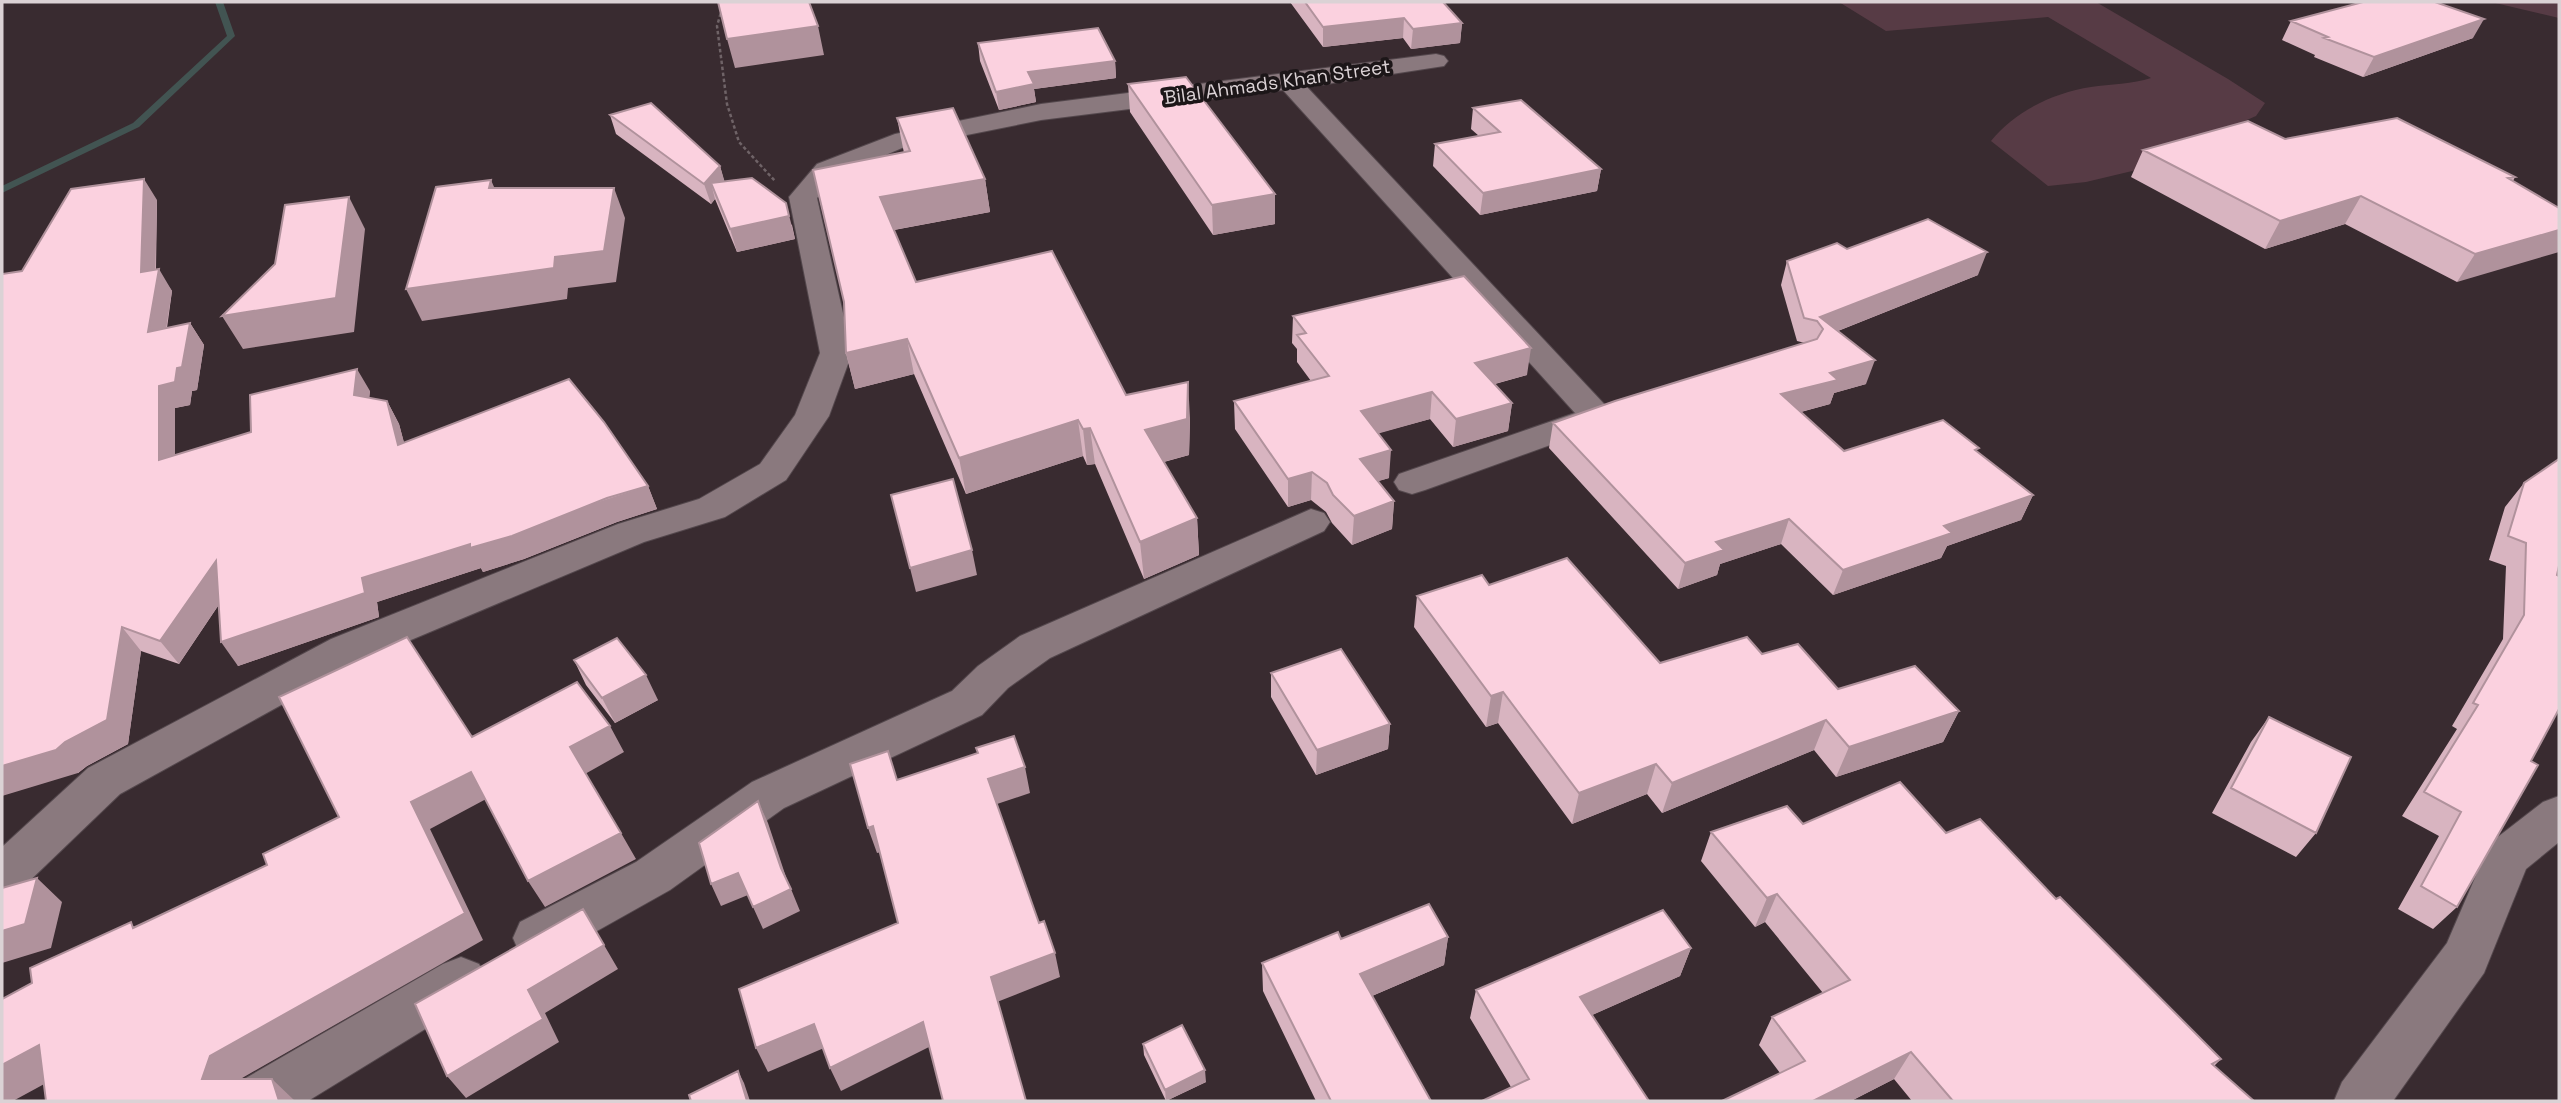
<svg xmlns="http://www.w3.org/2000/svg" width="2561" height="1103" viewBox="0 0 2561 1103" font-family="'Space Grotesk',sans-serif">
  <rect width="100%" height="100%" fill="#392b30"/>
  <!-- green -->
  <path fill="#573b45" d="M 1839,2 L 2096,2 L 2228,79 L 2265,103 L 2256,116 L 2215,134 L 2191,157 L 2086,182 L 2048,186 L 1991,141 C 2015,111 2053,93 2091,87 C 2110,84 2133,84 2151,78 L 2048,17 L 1886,31 Z
    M 2491,2 L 2559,2 L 2559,18 Z"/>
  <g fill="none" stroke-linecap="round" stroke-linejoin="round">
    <!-- stream -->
    <path fill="#425452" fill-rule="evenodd" d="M 215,2 L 223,2 L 235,36 L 139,127 L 2,193 L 2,186 L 133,123 L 227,36 Z"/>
    <!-- minor casing -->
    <g stroke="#54484d" stroke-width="2">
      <path id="minor" d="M 1436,54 L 1444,56 L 1448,61 L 1444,66 L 1307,87 L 1606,406 L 1614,408 L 1619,415 L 1614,422 L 1425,490 L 1412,494 L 1399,490 L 1394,482 L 1399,474 L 1575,413 L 1283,90 L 1041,120 L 902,148 L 837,176 L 817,198 L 852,353 L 829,416 L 786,480 L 725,517 L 644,542 L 361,661 L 120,794 L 19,891 L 2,897 L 2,847 L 88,768 L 331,639 L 618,524 L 699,499 L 760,464 L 795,415 L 820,353 L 789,197 L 817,164 L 895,134 L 1041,104 Z
        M 1311,509 L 1324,513 L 1330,522 L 1324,531 L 1050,658 L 1008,688 L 982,715 L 784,808 L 670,890 L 556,954 L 538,960 L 520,954 L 513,938 L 520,922 L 636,862 L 752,782 L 952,691 L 978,666 L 1020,636 Z
        M 2559,796 L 2559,842 L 2526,869 L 2484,973 L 2393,1101 L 2334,1101 L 2342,1082 L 2447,943 L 2490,843 L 2543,802 Z
        M 461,957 L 479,964 L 487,980 L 479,996 L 308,1101 L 231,1101 L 239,1082 L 443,964 Z"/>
    </g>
    <!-- path -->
    <path stroke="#6f6367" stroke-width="2.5" stroke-dasharray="3.5 2.5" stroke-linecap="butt" d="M 724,2 L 717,26 L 727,104 L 739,142 L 775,181"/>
    <!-- minor -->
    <use href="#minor" fill="#8a797e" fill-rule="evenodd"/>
  </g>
  <!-- wall -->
  <path fill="#d8b4c0" d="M 1290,2 L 1443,2 L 1462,23 L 1460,43 L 1411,49 L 1403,38 L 1323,47 Z
    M 2291,21 L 2473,38 L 2363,77 L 2314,57 L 2315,55 L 2282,40 Z
    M 978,43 L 1115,61 L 1116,78 L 1034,89 L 1036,102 L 999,110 L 980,61 Z
    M 1128,84 L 1275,194 L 1275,224 L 1213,235 L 1130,112 Z
    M 1473,108 L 1601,169 L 1597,191 L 1480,215 L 1433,166 L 1435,144 L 1479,136 L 1471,129 Z
    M 610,115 L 720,166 L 724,181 L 792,225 L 795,239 L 737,252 L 715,199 L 711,204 L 616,134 Z
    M 897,118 L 985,179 L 990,212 L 894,230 L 916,282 L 1126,395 L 1190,418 L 1189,455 L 1164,462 L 1197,518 L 1199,555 L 1144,579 L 1095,464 L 1087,465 L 1083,456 L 966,494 L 914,374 L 855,389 L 846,353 L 844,302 L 904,153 Z
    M 2285,139 L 2515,177 L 2513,181 L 2559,208 L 2457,282 L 2345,224 L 2265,249 L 2131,177 L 2143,150 Z
    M 157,200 L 156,269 L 172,291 L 167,328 L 190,323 L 204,345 L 197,390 L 192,391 L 190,405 L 175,408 L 175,455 L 251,432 L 370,391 L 369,398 L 387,401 L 399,424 L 404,443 L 648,486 L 657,509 L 617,522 L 524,559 L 483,572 L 481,568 L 377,602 L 379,617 L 238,666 L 218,606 L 179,664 L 141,651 L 128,744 L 87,766 L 78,773 L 22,271 Z
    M 1847,249 L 1978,275 L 1838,331 L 1866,384 L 1834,393 L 1830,404 L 1801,412 L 1844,451 L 1978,452 L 2033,495 L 2021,520 L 1947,546 L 1941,558 L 1833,595 L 1781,544 L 1720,564 L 1717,575 L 1678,589 L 1549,448 L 1553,423 L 1805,343 L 1797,341 L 1781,285 L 1787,261 Z
    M 1293,316 L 1527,375 L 1495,384 L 1512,403 L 1508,431 L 1453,447 L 1430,419 L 1378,433 L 1389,478 L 1378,481 L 1394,501 L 1392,529 L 1352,545 L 1332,523 L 1326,512 L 1311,500 L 1288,507 L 1235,429 L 1234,401 L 1311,381 L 1297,362 L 1297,349 L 1292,343 Z
    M 2524,483 L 2557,575 L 2531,761 L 2457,907 L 2433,929 L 2398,909 L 2439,836 L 2402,816 L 2457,729 L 2452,726 L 2503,639 L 2506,566 L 2489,560 L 2505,507 Z
    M 1489,585 L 1660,663 L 1762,654 L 1838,689 L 1959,711 L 1943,742 L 1836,777 L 1814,750 L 1662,813 L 1647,794 L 1572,824 L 1498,723 L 1486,727 L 1414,627 L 1417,596 Z
    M 574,660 L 658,700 L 615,723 L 586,685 Z
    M 1271,673 L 1390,724 L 1388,749 L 1316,775 L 1271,697 Z
    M 2269,717 L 2316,833 L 2296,857 L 2212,813 L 2251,742 Z
    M 1803,824 L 1946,833 L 2056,899 L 2221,1059 L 2214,1066 L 2254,1101 L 1912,1101 L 1894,1079 L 1851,1101 L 1722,1101 L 1780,1073 L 1759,1045 L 1772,1017 L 1823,993 L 1765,922 L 1755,927 L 1701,861 L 1711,832 Z
    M 1448,937 L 1444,965 L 1372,996 L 1431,1101 L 1316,1101 L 1263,991 L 1262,963 L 1341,939 Z
    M 1691,948 L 1680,976 L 1592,1015 L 1649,1101 L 1511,1087 L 1470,1018 L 1476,990 Z
    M 1143,1044 L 1206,1082 L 1166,1101 L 1144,1055 Z"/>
  <!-- shaded-wall -->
  <path fill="#b0929c" d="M 1404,18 L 1403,38 L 1323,47 L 1323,27 Z
    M 2484,19 L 2473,38 L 2363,77 L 2374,57 Z
    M 1462,23 L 1460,43 L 1411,49 L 1413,29 Z
    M 818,26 L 824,55 L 735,68 L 727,39 Z
    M 1115,61 L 1116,78 L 1034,89 L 1036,102 L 999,110 L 996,92 L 1028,72 Z
    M 720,166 L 726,186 L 711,183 L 715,199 L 711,204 L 704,184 Z
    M 1601,169 L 1597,191 L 1480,215 L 1483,193 Z
    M 144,179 L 157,200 L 155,288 L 159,269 L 172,291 L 162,355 L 148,332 L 141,272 Z
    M 985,179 L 990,212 L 888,231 L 880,197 Z
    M 491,180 L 504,210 L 489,188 Z
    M 614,188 L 625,218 L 616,282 L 568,288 L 567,299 L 422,321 L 406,289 L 555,257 Z
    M 1275,194 L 1275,224 L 1213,235 L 1212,205 Z
    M 2361,196 L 2345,224 L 2265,249 L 2280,221 Z
    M 349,197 L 365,229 L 354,332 L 243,349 L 222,316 Z
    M 786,203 L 795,239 L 737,252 L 730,229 Z
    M 2559,230 L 2559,252 L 2457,282 L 2475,254 Z
    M 1987,252 L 1978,275 L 1820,338 L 1823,329 L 1820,317 Z
    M 190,323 L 204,345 L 197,390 L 192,391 L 190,405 L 175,408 L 175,483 L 159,460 L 159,386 L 177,368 Z
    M 907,339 L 914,374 L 855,389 L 846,353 Z
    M 1531,348 L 1527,375 L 1472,390 L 1475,363 Z
    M 1875,360 L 1866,384 L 1834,393 L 1830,404 L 1774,419 L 1781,394 L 1830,373 Z
    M 357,369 L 370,391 L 367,418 L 354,395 Z
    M 1188,382 L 1190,418 L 1189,455 L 1148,466 L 1145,430 Z
    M 1432,392 L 1430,419 L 1359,439 L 1361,411 Z
    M 387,401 L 399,424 L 411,468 L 398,445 Z
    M 1512,403 L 1508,431 L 1453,447 L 1456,419 Z
    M 1078,420 L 1083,456 L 966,494 L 959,458 Z
    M 1090,428 L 1095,464 L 1087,465 L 1083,429 Z
    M 1391,450 L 1389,478 L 1359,487 L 1360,459 Z
    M 1312,472 L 1311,500 L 1288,507 L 1288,479 Z
    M 648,486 L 657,509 L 617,522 L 524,559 L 483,572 L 481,568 L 377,602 L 379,617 L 238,666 L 221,642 L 362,578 Z
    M 2033,495 L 2021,520 L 1947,546 L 1941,558 L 1833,595 L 1843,570 L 1944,526 Z
    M 1394,501 L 1392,529 L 1352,545 L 1354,516 Z
    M 1197,518 L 1199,555 L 1144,579 L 1140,542 Z
    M 1789,519 L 1781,544 L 1720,564 L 1717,575 L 1678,589 L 1685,563 L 1716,542 Z
    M 972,550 L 977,575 L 916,592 L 910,568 Z
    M 216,561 L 232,585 L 179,664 L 160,641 Z
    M 122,627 L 141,651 L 128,744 L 87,766 L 78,773 L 2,796 L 2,766 L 65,742 Z
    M 646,675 L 658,700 L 615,723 L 602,698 Z
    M 1503,692 L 1498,723 L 1486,727 L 1491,696 Z
    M 1959,711 L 1943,742 L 1836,777 L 1849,747 Z
    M 1826,720 L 1814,750 L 1662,813 L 1672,783 Z
    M 1390,724 L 1388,749 L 1316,775 L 1317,750 Z
    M 610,726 L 624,752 L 585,774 L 570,747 Z
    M 1656,764 L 1647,794 L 1572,824 L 1579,793 Z
    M 1025,767 L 1030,793 L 994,805 L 988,779 Z
    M 471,772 L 488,798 L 430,829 L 483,940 L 237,1081 L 202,1079 L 210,1056 L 411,802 Z
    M 758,801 L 768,823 L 790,889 L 791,889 L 800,911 L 763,929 L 753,907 L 781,868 Z
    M 873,826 L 881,852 L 877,853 L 868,828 Z
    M 621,833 L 636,859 L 545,907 L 528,881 Z
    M 738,873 L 748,895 L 721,906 L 711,884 Z
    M 37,878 L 62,902 L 51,948 L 2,963 L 2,931 Z
    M 1777,894 L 1765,922 L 1755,927 L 1767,898 Z
    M 583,909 L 618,969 L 545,1013 L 559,1042 L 466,1098 L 447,1076 Z
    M 1448,937 L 1444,965 L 1358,1002 L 1360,974 Z
    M 1691,948 L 1680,976 L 1572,1024 L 1580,997 Z
    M 1055,953 L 1060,977 L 997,1002 L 991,977 Z
    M 923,1022 L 931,1046 L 841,1091 L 830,1068 Z
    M 814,1024 L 824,1048 L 768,1072 L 756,1048 Z
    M 39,1045 L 70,1070 L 13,1101 L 2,1101 L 2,1065 Z
    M 1911,1052 L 1894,1079 L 1851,1101 L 1813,1101 Z
    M 1205,1070 L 1206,1082 L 1166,1101 L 1165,1090 Z
    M 738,1071 L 744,1083 L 750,1101 L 747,1101 Z
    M 272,1079 L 295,1101 L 279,1101 Z"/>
  <!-- building -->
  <path fill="#fbd1df" stroke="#b0929c" stroke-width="2" d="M 718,2 L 809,2 L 818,26 L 727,39 Z
    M 1305,2 L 1443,2 L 1462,23 L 1413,29 L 1404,18 L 1323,27 Z
    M 2363,2 L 2435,2 L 2484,19 L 2374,57 L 2324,38 L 2328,37 L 2291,21 Z
    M 1098,28 L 1115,61 L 1028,72 L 1034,84 L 996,92 L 978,43 Z
    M 1186,77 L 1275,194 L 1212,205 L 1128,84 Z
    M 1521,100 L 1601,169 L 1483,193 L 1435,144 L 1500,132 L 1473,108 Z
    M 651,103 L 720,166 L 704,184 L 610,115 Z
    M 953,108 L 985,179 L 880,197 L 916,282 L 1052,251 L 1126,395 L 1188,382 L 1187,419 L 1145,430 L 1197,518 L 1140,542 L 1090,428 L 1083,429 L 1078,420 L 959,458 L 907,339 L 846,353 L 844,302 L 813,170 L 910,151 L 897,118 Z
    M 2397,118 L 2515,177 L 2508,178 L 2559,208 L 2559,230 L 2475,254 L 2361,196 L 2280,221 L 2143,150 L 2248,121 L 2285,139 Z
    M 752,178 L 786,203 L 789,216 L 730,229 L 711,183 Z
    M 144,179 L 141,272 L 159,269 L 148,332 L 190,323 L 182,367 L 177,368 L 175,382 L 159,386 L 159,460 L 251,432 L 250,395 L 357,369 L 354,395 L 387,401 L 398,445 L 569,379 L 604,422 L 648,486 L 607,498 L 512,536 L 470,548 L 470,544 L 362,578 L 365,593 L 221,642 L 216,561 L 160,641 L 122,627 L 107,720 L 65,742 L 56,750 L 2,766 L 2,274 L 22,271 L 71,189 Z
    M 491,180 L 489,188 L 614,188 L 604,251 L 555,257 L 554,268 L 406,289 L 436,187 Z
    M 349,197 L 336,298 L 222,316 L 275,264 L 285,205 Z
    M 1928,219 L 1987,252 L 1820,317 L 1875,360 L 1830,373 L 1838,380 L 1781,394 L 1844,451 L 1943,420 L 1979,448 L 1975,450 L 2033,495 L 1944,526 L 1952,533 L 1843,570 L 1789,519 L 1716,542 L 1724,550 L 1685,563 L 1553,423 L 1615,401 L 1817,339 L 1823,329 L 1817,321 L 1804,318 L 1787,261 L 1837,243 L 1847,249 Z
    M 1464,276 L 1531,348 L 1475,363 L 1512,403 L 1456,419 L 1432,392 L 1361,411 L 1391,450 L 1360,459 L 1394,501 L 1354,516 L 1333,495 L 1327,483 L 1312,472 L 1288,479 L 1234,401 L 1329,376 L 1297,335 L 1306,333 L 1293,316 Z
    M 2559,459 L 2559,566 L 2557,575 L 2559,576 L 2559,709 L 2531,761 L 2538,765 L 2457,907 L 2421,886 L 2461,812 L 2424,792 L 2478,705 L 2473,703 L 2524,615 L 2526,543 L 2508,536 L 2524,483 Z
    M 953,479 L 972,550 L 910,568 L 891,495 Z
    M 1567,558 L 1660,663 L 1747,637 L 1762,654 L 1798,644 L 1838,689 L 1915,666 L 1959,711 L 1849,747 L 1826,720 L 1672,783 L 1656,764 L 1579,793 L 1503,692 L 1491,696 L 1417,596 L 1482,575 L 1489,585 Z
    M 407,637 L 472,737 L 577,682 L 610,726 L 570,747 L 621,833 L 528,881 L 471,772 L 411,802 L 465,913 L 210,1056 L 202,1079 L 272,1079 L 279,1101 L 46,1101 L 39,1045 L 2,1065 L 2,999 L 32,983 L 30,968 L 131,922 L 133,928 L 267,865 L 263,854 L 339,817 L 279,697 Z
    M 617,638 L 646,675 L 602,698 L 574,660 Z
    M 1341,649 L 1390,724 L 1317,750 L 1271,673 Z
    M 2269,717 L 2351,757 L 2316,833 L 2231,788 Z
    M 1014,736 L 1025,767 L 988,779 L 1039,923 L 1044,921 L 1055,953 L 991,977 L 1026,1101 L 943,1101 L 923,1022 L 830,1068 L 814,1024 L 756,1048 L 739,989 L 898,923 L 873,826 L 868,828 L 850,764 L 888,751 L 897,780 L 978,753 L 976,748 Z
    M 1900,782 L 1946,833 L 1980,819 L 2056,899 L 2060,897 L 2221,1059 L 2212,1064 L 2254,1101 L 1953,1101 L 1911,1052 L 1813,1101 L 1722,1101 L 1805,1061 L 1772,1017 L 1850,980 L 1777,894 L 1767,898 L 1711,832 L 1787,806 L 1803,824 Z
    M 758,801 L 781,868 L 791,889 L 753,907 L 738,873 L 711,884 L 699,843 Z
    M 37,878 L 25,924 L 2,931 L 2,888 Z
    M 1429,904 L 1448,937 L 1360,974 L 1431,1101 L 1331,1101 L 1262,963 L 1338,932 L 1341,939 Z
    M 583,909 L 604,945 L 528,990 L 543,1019 L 447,1076 L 415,1004 Z
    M 1663,910 L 1691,948 L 1580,997 L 1649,1101 L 1482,1101 L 1529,1079 L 1476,990 Z
    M 1182,1025 L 1205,1070 L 1165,1090 L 1143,1044 Z
    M 738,1071 L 747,1101 L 691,1101 L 689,1095 Z"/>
  <g text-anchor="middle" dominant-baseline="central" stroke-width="7" stroke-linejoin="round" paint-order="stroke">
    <!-- far-street labels -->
    <g font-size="19" fill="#dbd2d5" stroke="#1c1618">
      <text transform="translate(1277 82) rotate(-8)">Bilal Ahmads Khan Street</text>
    </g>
  </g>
  <!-- border -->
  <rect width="2561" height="1103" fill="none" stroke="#dbd2d5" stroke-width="7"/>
</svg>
